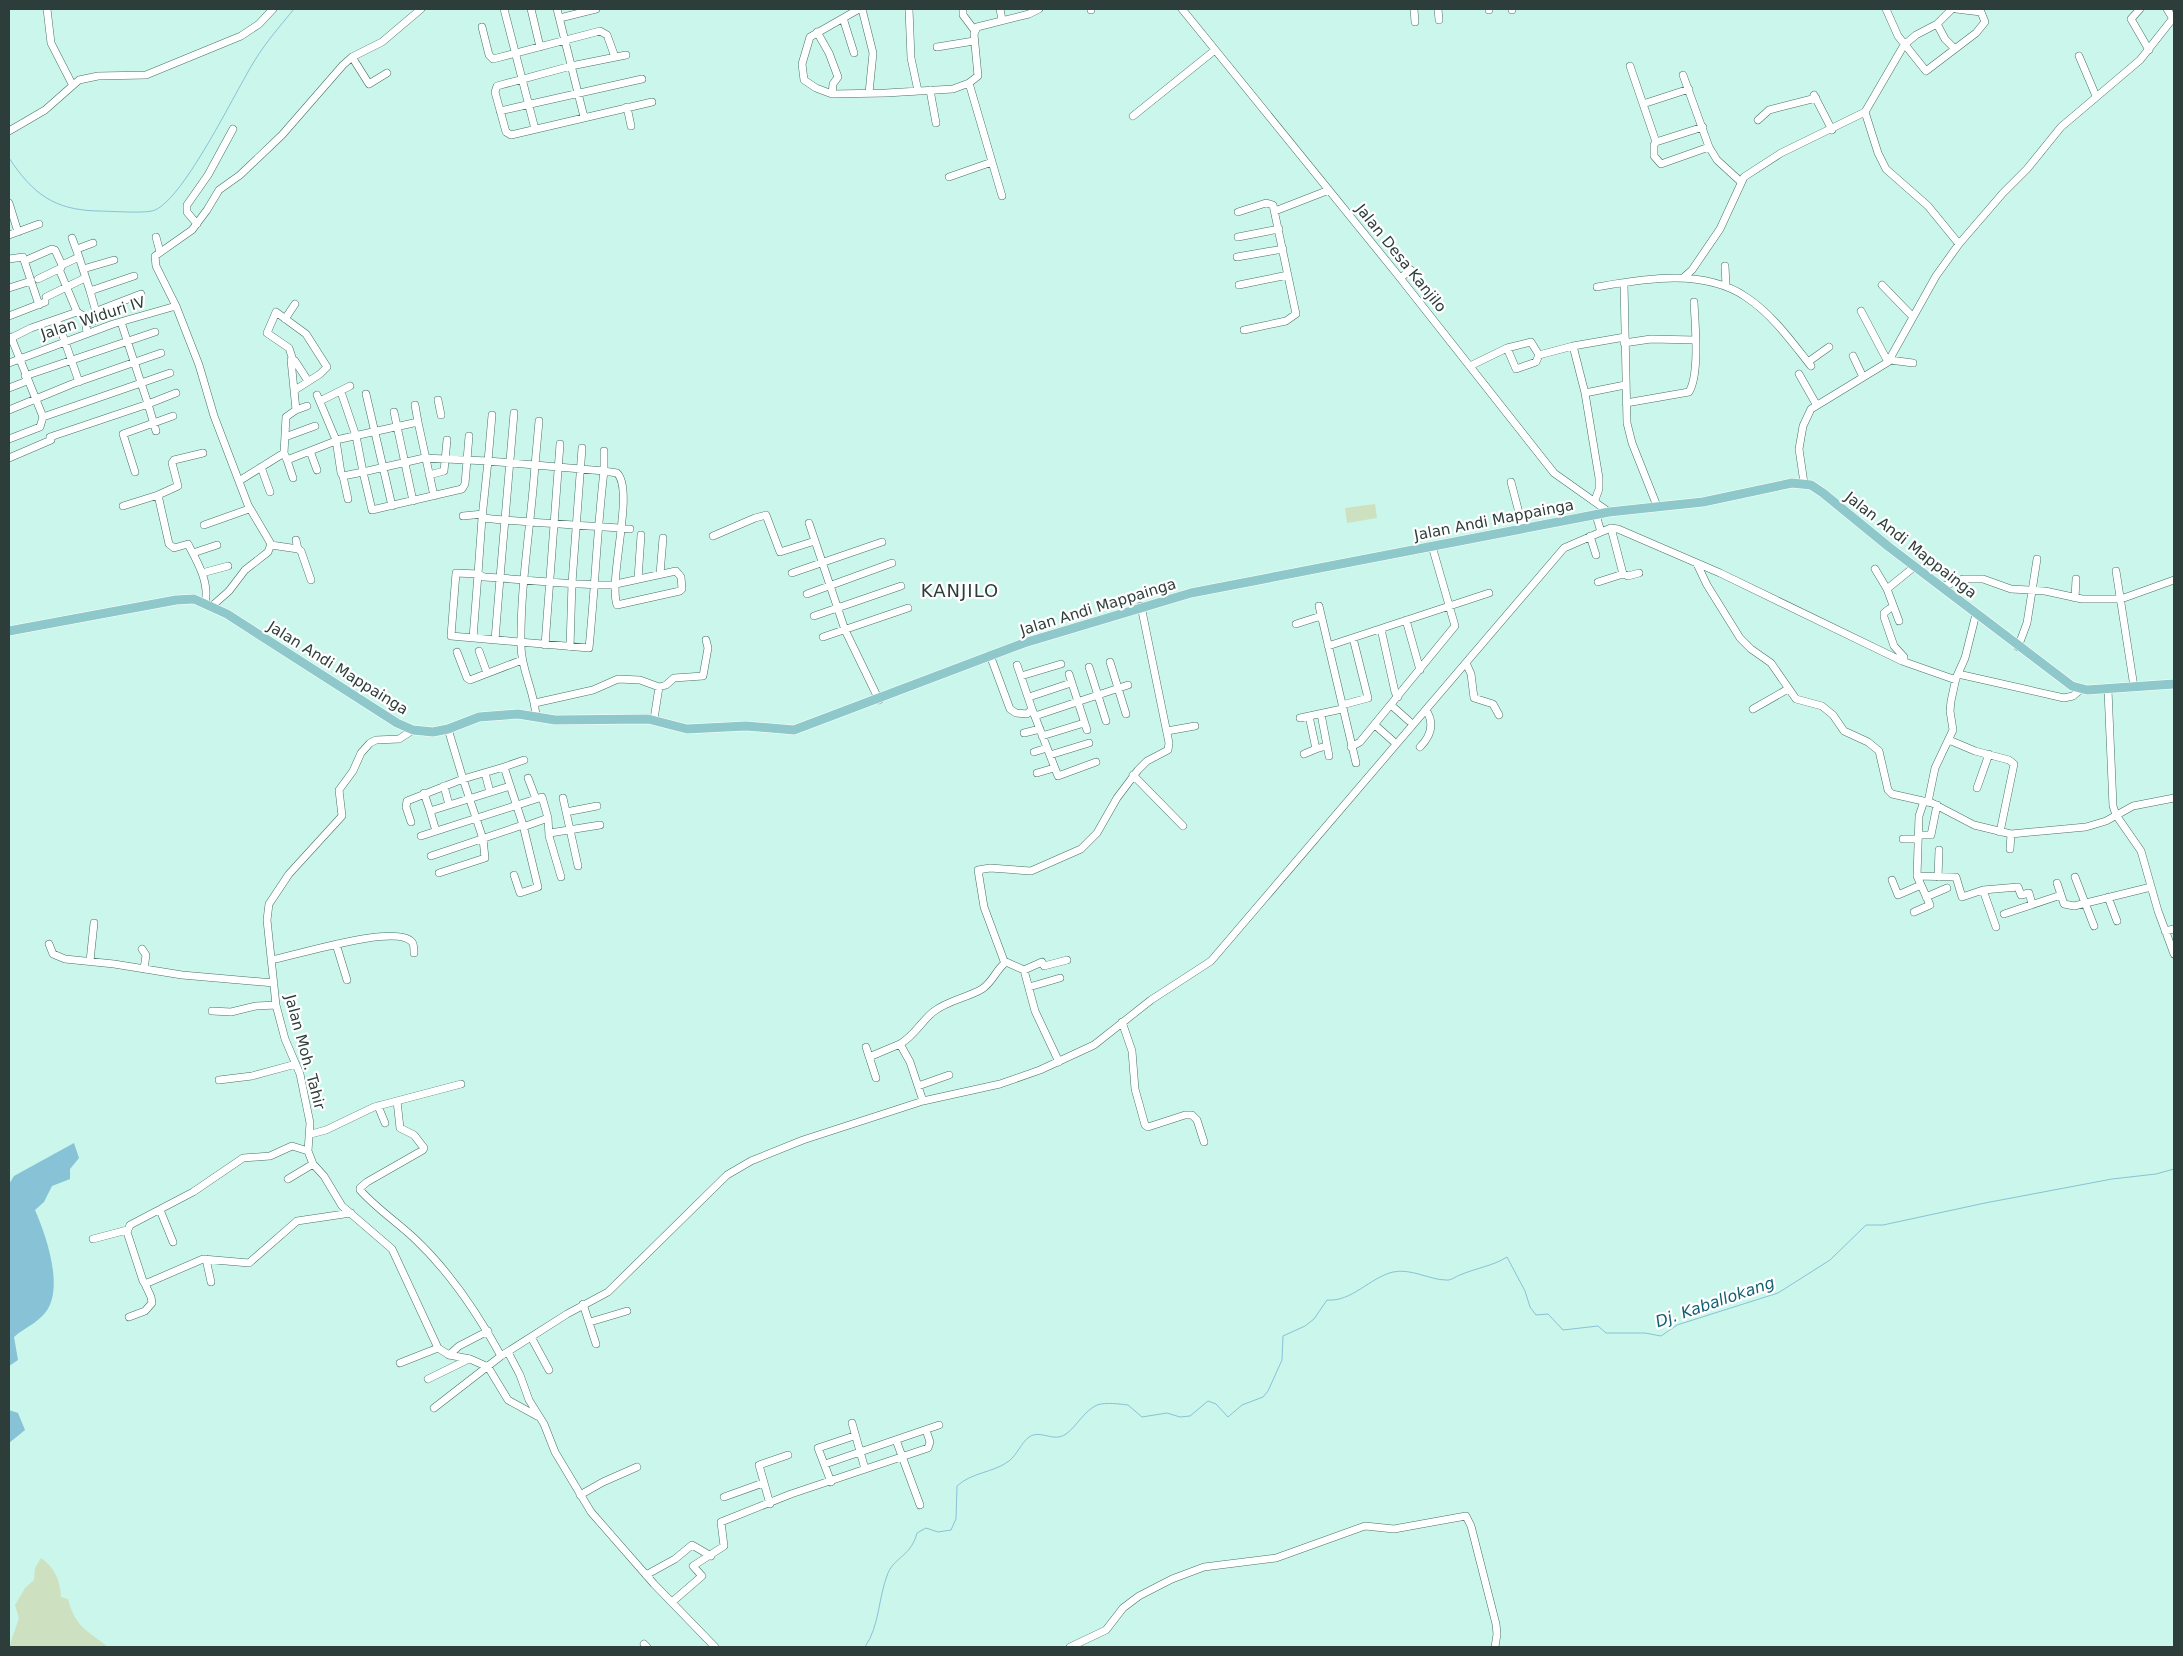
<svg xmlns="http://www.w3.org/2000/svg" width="2183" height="1656" viewBox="0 0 2183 1656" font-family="'DejaVu Sans',sans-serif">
  <rect width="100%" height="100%" fill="#cbf6eb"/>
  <!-- green -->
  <path fill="#cde1c0" d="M 1375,504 L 1377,518 L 1347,523 L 1345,508 Z
    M 41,1558 C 55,1568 60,1580 61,1597 L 68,1599 C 75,1627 87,1630 108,1647 L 9,1647 L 19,1618 L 15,1605 L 25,1588 L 34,1580 L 35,1568 Z"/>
  <!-- water -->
  <path fill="#88c2d6" d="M 74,1143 L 79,1158 L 70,1169 L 70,1179 L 52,1186 L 44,1202 L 35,1210 C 46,1235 65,1289 45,1313 C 37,1323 23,1329 14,1337 L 18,1360 L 9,1366 L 9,1184 L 14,1176 Z
    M 9,1410 L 18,1413 L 25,1430 L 9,1443 Z"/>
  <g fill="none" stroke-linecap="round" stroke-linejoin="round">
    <!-- stream -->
    <path stroke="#88c2d6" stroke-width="1" d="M 9,158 C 33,194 54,210 98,211 C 109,211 147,214 155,210 C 185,197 235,92 255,60 C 266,42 281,25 294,9
      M 865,1647 C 880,1625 878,1598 888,1573 C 895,1557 911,1556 917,1533 L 926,1528 L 938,1532 L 951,1530 L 956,1519 L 957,1486 C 972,1472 993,1473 1009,1461 C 1017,1455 1021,1443 1029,1437 C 1041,1429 1053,1443 1066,1434 C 1077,1426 1084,1411 1097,1405 C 1106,1402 1119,1404 1128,1405 L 1142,1417 L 1167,1413 L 1180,1417 L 1190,1416 L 1208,1401 L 1216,1404 L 1228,1417 L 1242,1405 L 1263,1397 L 1268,1391 L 1282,1360 L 1283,1336 L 1305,1326 L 1314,1319 L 1327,1300 C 1352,1302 1369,1278 1393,1272 C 1411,1268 1430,1280 1446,1280 C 1451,1281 1456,1276 1460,1275 C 1476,1268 1493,1266 1507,1257 L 1525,1291 L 1530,1307 L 1536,1315 L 1548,1314 L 1563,1330 L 1598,1326 L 1606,1333 L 1645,1333 L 1661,1336 L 1677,1325 L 1778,1293 L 1830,1260 L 1866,1225 L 1883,1225 L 1985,1203 L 2112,1179 L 2156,1174 L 2174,1169"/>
    <!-- minor casing -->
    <g stroke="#497167" stroke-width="8">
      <path id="minor" d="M 47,9 L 51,43 L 72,84
        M 504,9 L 535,129
        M 531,9 L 540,47
        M 557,9 L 584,117
        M 859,9 L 810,37 L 802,64 L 804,80 L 816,88 L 832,94 L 886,93 L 953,89 L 969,83 L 978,76 L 974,34 L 977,27 L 1029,14 L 1039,9
        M 862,9 L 873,53 L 869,93
        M 909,9 L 911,58 L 918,91
        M 963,9 L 963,15 L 975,31
        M 1000,9 L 1002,20
        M 1091,9 L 1091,10
        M 1182,9 L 1397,274 L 1554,473 L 1609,512
        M 1414,9 L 1415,22
        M 1438,9 L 1439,20
        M 1489,9 L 1489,10
        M 1512,9 L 1512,10
        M 1886,9 L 1898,36 L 1926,71 L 1976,33 L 1985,22 L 1981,12 L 1956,9
        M 2140,9 L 2131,19 L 2149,50
        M 2167,9 L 2173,19
        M 560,18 L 596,9
        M 843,18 L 854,53
        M 1937,24 L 1945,39 L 1954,48
        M 482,27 L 489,55 L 493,59 L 600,31 L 607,35 L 615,57
        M 817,32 L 829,53 L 838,77 L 833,84 L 832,94
        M 937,47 L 974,41
        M 626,55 L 571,66 L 497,86 L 495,92 L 506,132 L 511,135 L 652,102
        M 2079,56 L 2096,96
        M 352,57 L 369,84 L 387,73
        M 1630,66 L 1656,142
        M 1683,75 L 1709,147 L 1717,160 L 1741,182
        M 969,83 L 1002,196
        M 930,90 L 936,123
        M 1814,95 L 1832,130
        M 1643,104 L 1689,89
        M 627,107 L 631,126
        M 500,111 L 642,79
        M 1865,112 L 1878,153 L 1886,169 L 1928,206 L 1959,244
        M 1133,116 L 1215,50
        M 1758,120 L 1769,110 L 1816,98
        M 1703,127 L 1656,142 L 1654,145 L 1654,156 L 1661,164 L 1709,147
        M 9,131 L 45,110 L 79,80 L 98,76 L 146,75 L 241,36 L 259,24 L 273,9
        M 949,177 L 992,162
        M 9,203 L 18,232
        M 1275,211 L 1329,190
        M 1238,212 L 1266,203 L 1273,205 L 1296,314 L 1286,321 L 1244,330
        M 197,224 L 187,212 L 187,205 L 208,175 L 233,129
        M 9,235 L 39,224
        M 156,237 L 160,252
        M 1238,237 L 1279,229
        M 77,249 L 93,243
        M 79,257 L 90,291
        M 1237,257 L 1283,249
        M 9,259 L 23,257 L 39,305
        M 29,259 L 52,249 L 55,250 L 62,265 L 61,268 L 38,279
        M 62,265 L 79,257 L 72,238
        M 1725,266 L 1726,286
        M 59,269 L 77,312
        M 83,269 L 114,260
        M 1400,278 L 1411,270
        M 1683,278 L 1692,270 L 1720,229 L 1744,177 L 1781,153 L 1865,112 L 1904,45 L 1916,35 L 1937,24 L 1952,9
        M 1624,283 L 1627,423 L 1632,443 L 1657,506
        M 1239,285 L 1288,275
        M 1882,285 L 1913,317
        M 1597,287 C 1644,279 1703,268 1746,297 C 1772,314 1792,342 1811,366
        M 9,288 L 31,281
        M 46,297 L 85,278
        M 97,311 L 141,294
        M 1861,311 L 1888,362
        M 9,316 L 45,302
        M 57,319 L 79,382
        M 285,319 L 295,304
        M 86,324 L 98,319 L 90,291 L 134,276
        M 11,337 L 43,417
        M 9,339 L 31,328 L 77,312 L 85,317 L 87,333
        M 1624,343 L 1651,339 L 1695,340
        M 1539,355 L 1573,346
        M 1853,356 L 1863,377
        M 293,360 L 289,348 L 267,333 L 276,312 L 306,334 L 327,367 L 320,374 L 295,390
        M 1890,360 L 1913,363
        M 1808,362 L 1829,347
        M 9,363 L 113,324 L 176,306
        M 1470,366 L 1507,348 L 1531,342 L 1539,355 L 1536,362 L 1516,369 L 1507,348
        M 1799,374 L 1816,404
        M 25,376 L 155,332
        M 9,388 L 27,381
        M 341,392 L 356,436 L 363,472 L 424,458 L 488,461 L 492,415
        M 1585,393 L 1625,385
        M 366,394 L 392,506
        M 317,395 L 336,440 L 341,473 L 343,476 L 363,472 L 372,510 L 462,489 L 465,484 L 469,436
        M 438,400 L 441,415
        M 320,401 L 350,386
        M 1626,403 L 1689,392 C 1700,374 1695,323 1694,302
        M 415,405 L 418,422
        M 9,410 L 72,384 L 161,353
        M 296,410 L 307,406
        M 394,412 L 413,501
        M 43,417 L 170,373
        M 539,421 L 535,465 L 604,471 L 604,451
        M 156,431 L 148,404 L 176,393
        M 285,437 L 315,426
        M 9,439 L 40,427 L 43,417
        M 336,440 L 418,422 L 434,496
        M 310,451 L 317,470
        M 203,453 L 174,460 L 172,463 L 178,486 L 158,495 L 169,544 L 174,548 L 188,544 C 197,561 210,583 205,603
        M 284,453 L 287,460 L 333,442
        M 9,458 L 51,440 L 50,437 L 148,404 L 121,322
        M 287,460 L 293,478
        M 261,467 L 270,492
        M 135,472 L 123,434 L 173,416
        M 429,475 L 444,471 L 447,440
        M 343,476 L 348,499
        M 239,481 L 284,453 L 286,417 L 296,410 L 291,360 L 295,361 L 308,381
        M 1511,482 L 1523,528
        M 1804,483 L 1799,449 L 1803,426 L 1811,409 L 1888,362 L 1936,276 L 1959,244 L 2003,193 L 2027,169 L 2061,127 L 2140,60 L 2174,17
        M 1595,500 L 1599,489 L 1599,478 L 1585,393 L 1573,346 L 1625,337
        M 123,506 L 158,495
        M 463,516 L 483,514
        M 482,518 L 478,574 L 484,577 L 500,578 L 495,640
        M 809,523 L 845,630 L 879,700
        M 204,525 L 249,509
        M 1601,532 L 1611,528 L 1618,529 L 1720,573 L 1902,661 L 1956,680
        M 713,536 L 755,518 L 766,515 L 780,552 L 815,541
        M 1590,536 L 1596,555
        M 296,540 L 298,549 L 301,551 L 311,580
        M 271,545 L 298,549
        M 193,553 L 217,545
        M 1697,564 L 1707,585 L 1740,638 L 1751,649 L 1771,663 L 1796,699 L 1822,706 L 1833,715 L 1844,731 L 1868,742 L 1879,751 L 1888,790 L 1892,794 L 1932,803 L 1974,825 L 2011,834 L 2086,827 L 2106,821 L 2133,806 L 2174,798
        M 1875,569 L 1887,589
        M 2116,571 L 2134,687
        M 202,573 L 228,566
        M 792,573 L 882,542
        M 660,574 L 663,538
        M 1623,574 L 1628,576 L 1639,573
        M 638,579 L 641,535
        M 1598,582 L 1623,574 L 1611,528
        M 1941,587 L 1963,579 L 1983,579 L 2011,589 L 2045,591 L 2082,599 L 2121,599 L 2174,580
        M 807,594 L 892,563
        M 2075,598 L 2076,579
        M 212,606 L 229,591 L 245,570 L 268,552 L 271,544 L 248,505 L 214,416 L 199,365 L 176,306 L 156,266 L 155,256 L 192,230 L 207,210 L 219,190 L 240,175 L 282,135 L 343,65 L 352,57 L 382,42 L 421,9
        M 1319,606 L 1356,763
        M 1889,609 L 1884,613 L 1884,617 L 1894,646 L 1904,657 L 1904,661
        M 814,616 L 901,586
        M 1406,620 L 1420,670
        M 1899,621 L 1887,589 L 1914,567
        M 1296,624 L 1321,616
        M 1381,629 L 1395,692 L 1398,697
        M 823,637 L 908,608
        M 473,638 L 478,574 L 456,573 L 451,636 L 589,648 C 595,589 597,530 604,471 L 617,473 C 635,490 608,579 617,605 L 680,591 L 682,589 L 681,577 L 676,571 L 616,584 L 612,585 C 575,585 537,581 500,578 L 514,413
        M 545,645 L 560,444
        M 1328,646 L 1489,593
        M 570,647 L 572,583 L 582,448
        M 2018,647 L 2027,623 L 2037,559
        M 479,651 L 487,673
        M 457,652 L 467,678 L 470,680 L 522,660
        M 990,655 L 1010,709 L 1016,713 L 1027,714 L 1032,709 L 1017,665
        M 1110,662 L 1126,714
        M 1466,663 L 1471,674 L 1474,698 L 1493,704 L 1499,715
        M 1089,667 L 1106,721
        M 1069,674 L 1087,730
        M 1958,674 L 2064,698 L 2073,696 L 2080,690
        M 1021,676 L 1061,664
        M 659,687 L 666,685 L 674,678 L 703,676 L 708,648 L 706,640
        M 2108,690 L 2113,806 L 2116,815 L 2141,851 L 2158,911 L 2174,954
        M 1029,697 L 1071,683
        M 535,703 L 593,690 L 618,679 L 640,680 L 659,687 L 654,719
        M 1342,705 L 1368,698 L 1353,638
        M 1391,705 L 1409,721
        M 1032,709 L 1058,776 L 1096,762
        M 1753,709 L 1788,689
        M 1321,714 L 1329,756
        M 1035,716 L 1128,685
        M 1309,716 L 1316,749 L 1326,746
        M 536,717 C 535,692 521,670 521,646 C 520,586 531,525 535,465 L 488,461 L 482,518 C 531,523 581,525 630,529
        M 1300,718 L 1342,709
        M 1375,725 L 1393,741
        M 413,730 L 399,739 L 376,740 L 370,743 L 361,753 L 353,771 L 339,790 L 342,816 L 289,874 L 269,904 L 267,920 L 276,1005 L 285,1039 L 300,1074 L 310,1123 L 308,1151 L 313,1164 L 324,1176 L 342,1206 L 392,1249 L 438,1348 L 449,1355 L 470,1359 L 488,1367 L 508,1400 L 537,1416
        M 1167,731 L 1195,726
        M 1024,733 L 1040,729
        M 1042,736 L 1084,723
        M 1949,740 L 1975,751 L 2009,760 L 2014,764 L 2000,832
        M 1351,747 L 1360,742 L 1455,626 L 1432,546
        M 1420,747 C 1431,736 1435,724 1426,710
        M 1034,752 L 1047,748
        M 1304,754 L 1316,749
        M 1050,755 L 1089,743
        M 504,767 L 524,760
        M 485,773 L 490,792
        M 1037,773 L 1054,768
        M 1133,775 L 1183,826
        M 444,786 L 449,805
        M 1977,788 L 1989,754
        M 424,793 L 430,811 L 510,786
        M 563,798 L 578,866
        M 1928,802 L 1935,768 L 1953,730 L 1950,711 L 1951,701 L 1956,678 L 1965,658 L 1976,614
        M 430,811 L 436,831
        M 566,812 L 597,806
        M 548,818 L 549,836 L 561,877
        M 411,822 L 406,807 L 407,801 L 463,779 L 483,839 L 485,858 L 439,873
        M 523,827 L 548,818 L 542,797 L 536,799
        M 550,833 L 600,825
        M 1922,835 L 1931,835 L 1937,805
        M 421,836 L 536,799 L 528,778
        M 1903,839 L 1918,839
        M 2010,849 L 2011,834
        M 431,856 L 523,825 L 504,767 L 463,779 L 448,729
        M 514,875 L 520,893 L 538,887 L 523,825
        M 1917,876 L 1956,877 L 1962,897 L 1983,890 L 1996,927
        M 1938,877 L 1939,850
        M 2075,877 L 2094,926
        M 1892,880 L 1898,895 L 1921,885
        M 2057,883 L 2064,904 L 2074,906 L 2151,887
        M 1983,890 L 2018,887 L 2021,895 L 2029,893 L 2032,904
        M 1926,897 L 1947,888
        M 2108,897 L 2117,921
        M 1914,912 L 1930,905 L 1917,876 L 1919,816 L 1924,801
        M 2004,914 L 2061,895
        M 2165,931 L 2174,929
        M 49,944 L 53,954 L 65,959 L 114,964 L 182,975 L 274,983
        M 336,944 L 347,980
        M 142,949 L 146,955 L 144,969
        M 271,960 C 295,956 396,923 412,942 C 414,944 414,949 414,953
        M 90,961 L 94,923
        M 1024,970 L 1042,962 L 1044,966 L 1067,960
        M 1029,987 L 1060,978
        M 212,1011 L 231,1012 L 256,1006 L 276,1005
        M 1122,1022 L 1132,1051 L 1135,1089 L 1145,1125 L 1148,1127 L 1185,1115 L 1192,1115 L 1197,1120 L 1204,1142
        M 900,1044 C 914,1036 921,1022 933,1012 C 948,1000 967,998 982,989 C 992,983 996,970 1005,963
        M 866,1047 L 876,1078
        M 869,1057 L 900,1044 L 910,1062 L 923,1101
        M 1059,1062 L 1035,1011 L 1024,970 L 1004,961 L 984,907 L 978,870 L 990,868 L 1031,871 L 1081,849 L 1097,833 L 1117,798 L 1138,770 L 1147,761 L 1168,750 L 1169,743 L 1141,606
        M 219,1080 L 252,1076 L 296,1064
        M 918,1086 L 949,1075
        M 397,1101 L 400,1128 L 414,1135 L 424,1148 L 423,1150 L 367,1182 L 360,1188 L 360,1190 C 377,1209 397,1222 415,1239 C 451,1273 478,1314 501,1356
        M 378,1106 L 385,1123
        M 311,1134 L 326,1130 L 374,1107 L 461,1084
        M 308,1151 L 292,1146 L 270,1156 L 243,1158 L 193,1192 L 130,1225 L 127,1232 L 143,1281 L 145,1284 L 203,1259 L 249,1263 L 297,1221 L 351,1213
        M 288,1179 L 313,1164
        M 160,1210 L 173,1242
        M 93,1239 L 127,1230
        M 206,1259 L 211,1282
        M 583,1304 L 596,1344
        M 129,1317 L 145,1311 L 152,1303 L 151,1297 L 145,1284
        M 590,1322 L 627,1311
        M 531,1337 L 549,1370
        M 508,1352 L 520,1375 L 529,1400 L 544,1424 L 555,1452 L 591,1512 L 654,1584 L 715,1647
        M 449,1355 L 459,1346 L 488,1331
        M 400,1363 L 438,1348
        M 428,1379 L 469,1359
        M 434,1408 L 501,1356 L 567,1314 L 608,1292 L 727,1175 L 751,1161 L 803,1140 L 923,1101 L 1000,1084 L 1040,1070 L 1094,1045 L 1151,1000 L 1211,961 L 1564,548 L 1601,532 L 1596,515
        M 852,1423 L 865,1469
        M 896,1440 L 920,1505
        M 825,1464 L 939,1425
        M 831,1482 L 818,1448 L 854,1436
        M 580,1495 L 603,1482 L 637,1467
        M 724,1497 L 763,1483
        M 770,1504 L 759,1465 L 788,1455
        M 646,1575 L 675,1559 L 692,1545 L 711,1556
        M 672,1602 L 702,1576 L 693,1566 L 724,1546 L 721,1522 L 791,1494 L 928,1448 L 930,1442 L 926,1430
        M 644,1644 L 647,1647
        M 1070,1647 L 1106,1630 L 1123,1608 L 1139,1596 L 1172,1579 L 1204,1567 L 1276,1558 L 1365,1526 L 1394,1529 L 1466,1516 L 1471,1526 L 1496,1624 L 1497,1634 L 1495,1647"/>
    </g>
    <!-- major casing -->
    <g stroke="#fff" stroke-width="10">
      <path id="major" d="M 9,631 L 176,600 L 194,599 L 227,614 L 397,723 L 413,730 L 433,732 L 448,729 L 479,717 L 518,714 L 555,720 L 648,719 L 687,729 L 746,726 L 794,730 L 1024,643 L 1191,593 L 1609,512 L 1703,502 L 1792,483 L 1811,485 L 1823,493 L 1889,547 L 2072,686 L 2087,690 L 2174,684"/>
    </g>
    <!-- minor -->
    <use href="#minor" stroke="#fff" stroke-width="7"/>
    <!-- major -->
    <use href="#major" stroke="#8ec8cb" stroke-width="9"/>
  </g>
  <g text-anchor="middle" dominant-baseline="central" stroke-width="4.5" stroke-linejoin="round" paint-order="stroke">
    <!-- street labels -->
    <g font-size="15" fill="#2d3e3a" stroke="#fff">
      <text transform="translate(1401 258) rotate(51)">Jalan Desa Kanjilo</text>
      <text transform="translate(93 318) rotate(-18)">Jalan Widuri IV</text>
      <text transform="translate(1494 520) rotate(-11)">Jalan Andi Mappainga</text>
      <text transform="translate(1911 545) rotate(38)">Jalan Andi Mappainga</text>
      <text transform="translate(1098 607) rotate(-17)">Jalan Andi Mappainga</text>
      <text transform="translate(338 668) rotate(32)">Jalan Andi Mappainga</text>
      <text transform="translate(305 1052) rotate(75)">Jalan Moh. Tahir</text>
    </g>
    <!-- water labels -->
    <g font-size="16" font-style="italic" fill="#125f73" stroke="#fff">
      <text transform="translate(1715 1302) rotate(-19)">Dj. Kaballokang</text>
    </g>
    <!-- quarter labels -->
    <g font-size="18" letter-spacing="1" fill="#2d3e3a" stroke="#fff">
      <text x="960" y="590">KANJILO</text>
    </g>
  </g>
  <!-- border -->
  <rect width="2183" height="1656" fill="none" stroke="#2d3e3a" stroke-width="20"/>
</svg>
